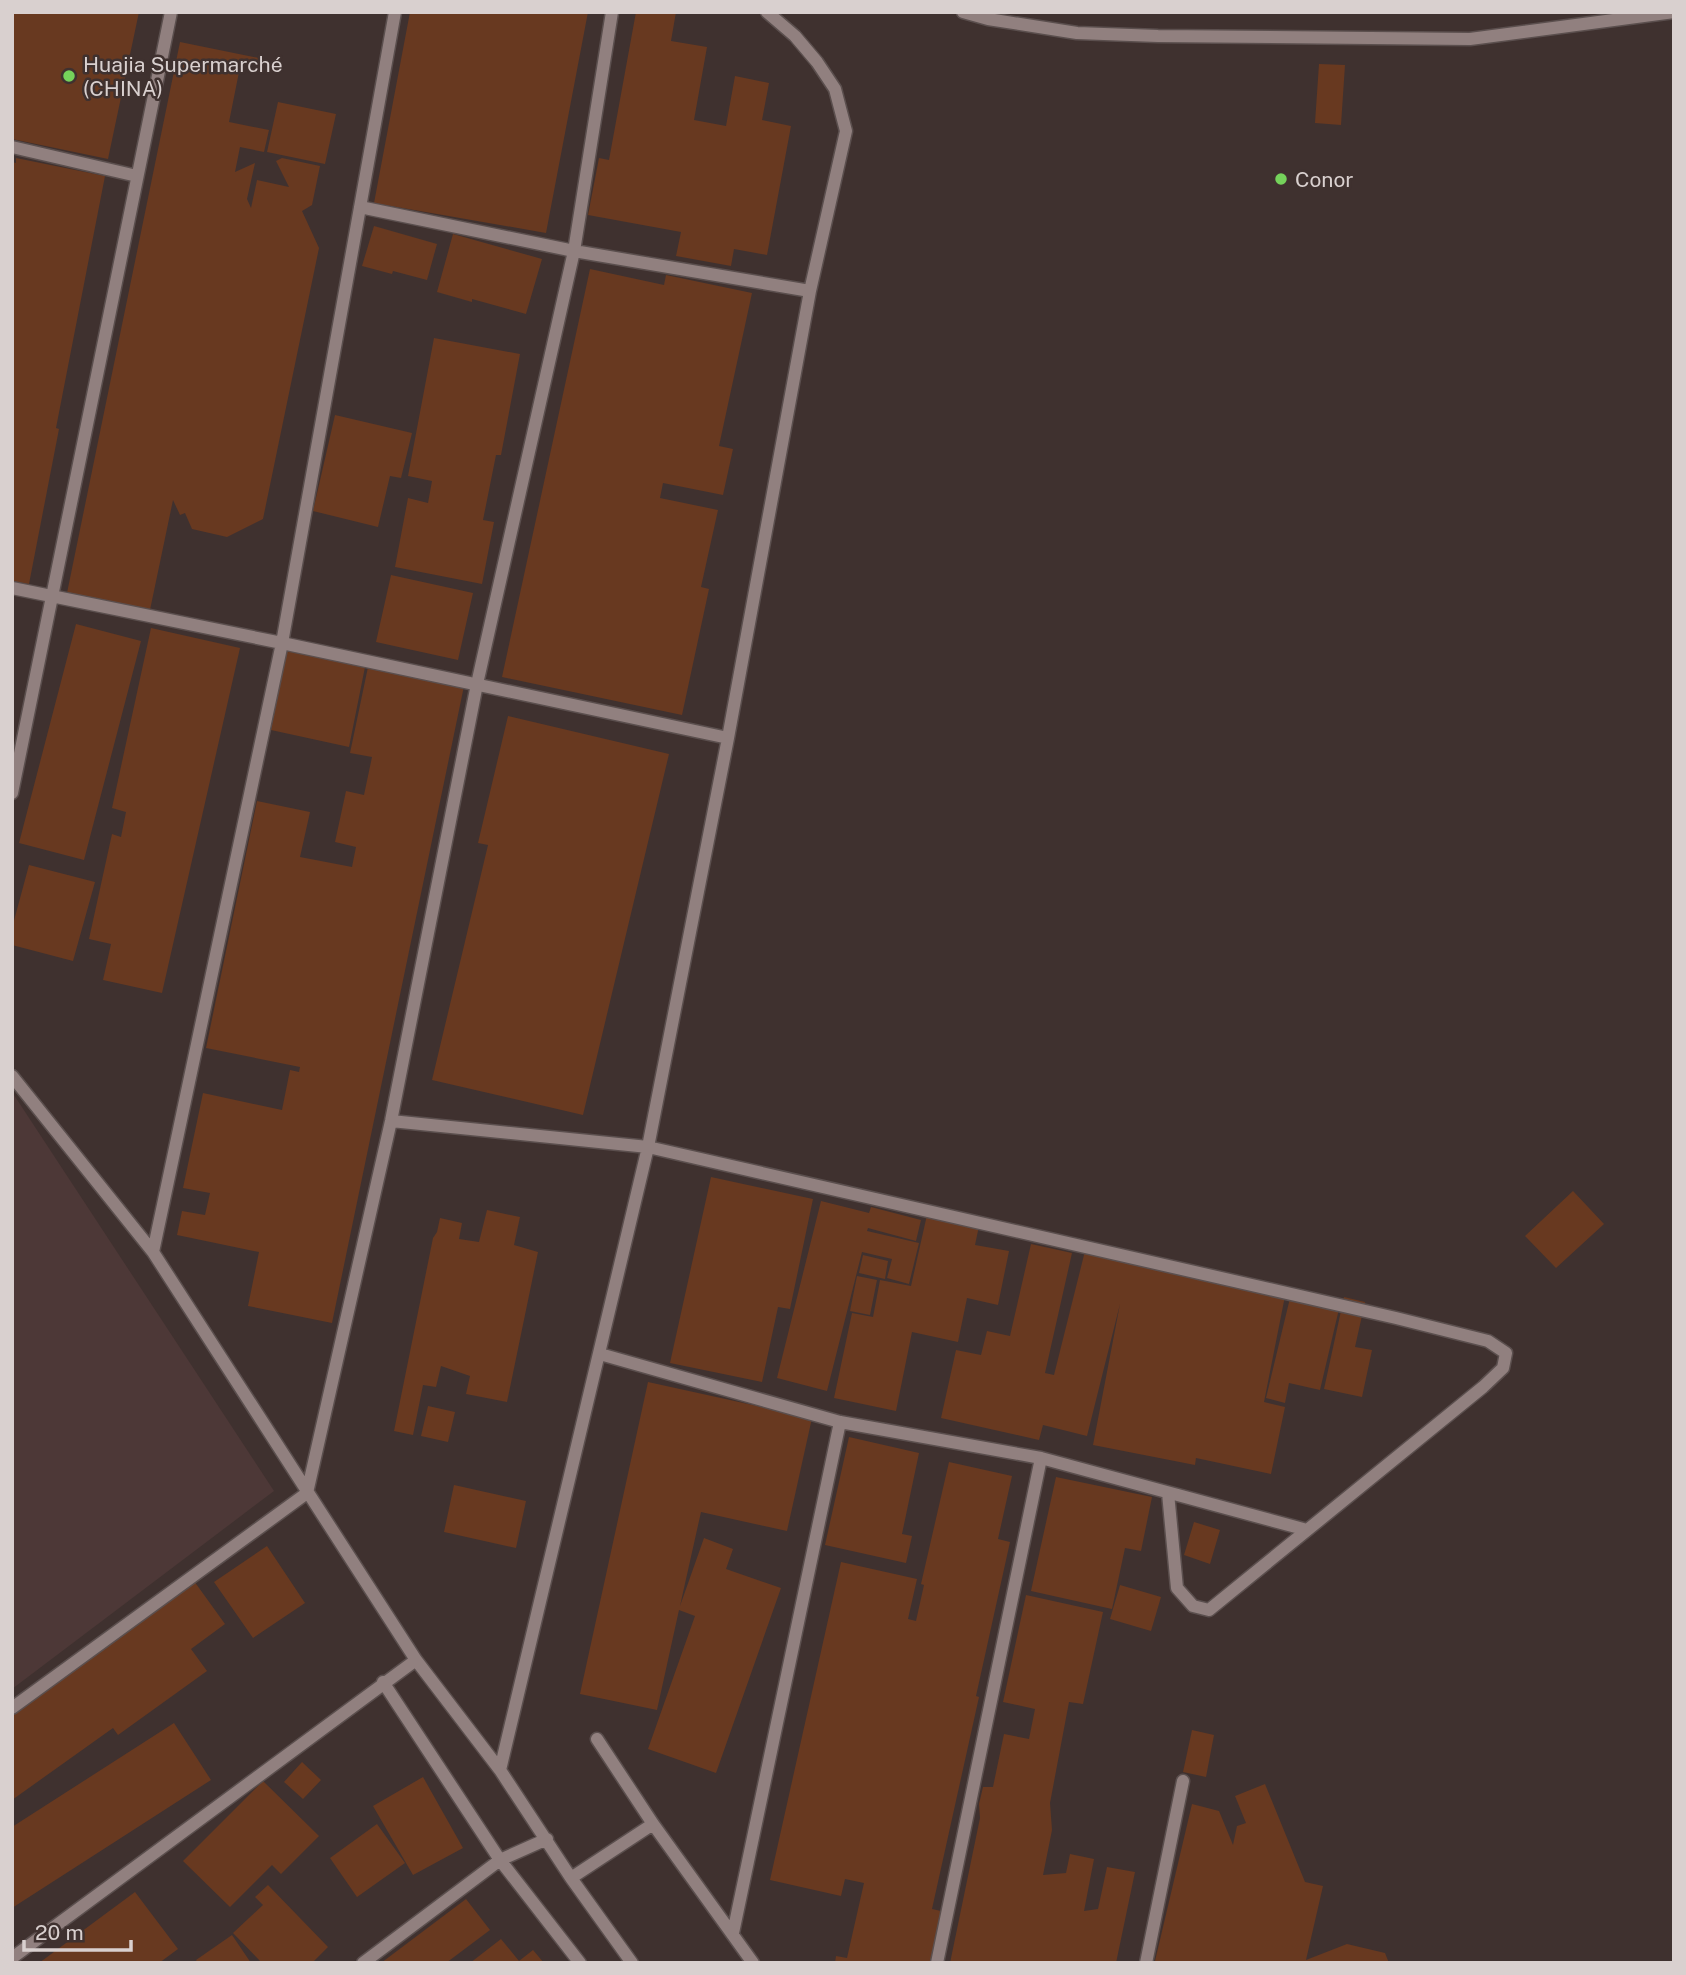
<svg xmlns="http://www.w3.org/2000/svg" width="1686" height="1975" viewBox="0 0 1686 1975" font-family="'Public Sans',sans-serif">
  <rect width="100%" height="100%" fill="#3f312f"/>
  <!-- built -->
  <path fill="#4d3837" d="M 12,1092 L 274,1491 L 12,1689 Z"/>
  <!-- building -->
  <path fill="#683920" d="M 12,12 L 139,12 L 108,159 L 12,139 Z
    M 410,12 L 588,12 L 546,233 L 374,203 Z
    M 636,12 L 676,12 L 671,41 L 707,47 L 694,120 L 726,126 L 735,76 L 769,83 L 762,120 L 791,126 L 767,255 L 734,249 L 731,266 L 676,256 L 681,232 L 588,215 L 599,158 L 609,160 Z
    M 180,42 L 259,58 L 257,65 L 241,62 L 229,122 L 269,130 L 264,152 L 240,147 L 235,172 L 255,163 L 247,199 L 251,208 L 257,180 L 289,187 L 276,161 L 282,158 L 320,166 L 312,205 L 302,211 L 319,248 L 263,519 L 227,537 L 192,529 L 185,513 L 180,515 L 173,500 L 150,610 L 67,593 Z
    M 1319,64 L 1345,65 L 1341,125 L 1315,123 Z
    M 278,102 L 336,114 L 325,164 L 267,152 Z
    M 16,158 L 105,176 L 56,428 L 59,429 L 29,584 L 12,581 L 12,162 L 16,163 Z
    M 374,226 L 437,244 L 427,280 L 393,271 L 392,274 L 362,266 Z
    M 453,234 L 542,259 L 526,314 L 472,299 L 472,302 L 437,292 Z
    M 590,269 L 664,285 L 666,275 L 752,293 L 719,446 L 733,449 L 723,495 L 663,483 L 660,498 L 718,510 L 701,587 L 709,589 L 682,715 L 502,677 Z
    M 434,338 L 520,354 L 501,455 L 496,455 L 483,520 L 494,522 L 482,584 L 395,567 L 408,498 L 428,503 L 432,481 L 408,476 Z
    M 335,415 L 412,433 L 401,478 L 390,476 L 378,527 L 313,511 Z
    M 391,575 L 473,593 L 458,660 L 376,642 Z
    M 76,624 L 141,641 L 84,860 L 19,843 Z
    M 151,628 L 240,648 L 162,993 L 103,980 L 111,944 L 89,939 L 112,834 L 121,837 L 126,812 L 112,808 Z
    M 287,651 L 365,667 L 349,747 L 271,730 Z
    M 368,667 L 464,686 L 332,1323 L 248,1306 L 259,1252 L 177,1235 L 182,1211 L 205,1215 L 210,1193 L 183,1188 L 203,1093 L 282,1110 L 290,1070 L 299,1072 L 300,1067 L 206,1048 L 257,801 L 310,812 L 300,857 L 352,867 L 356,847 L 335,842 L 346,791 L 364,795 L 372,757 L 350,753 Z
    M 508,716 L 669,754 L 583,1115 L 432,1080 L 488,845 L 478,843 Z
    M 29,865 L 95,882 L 73,961 L 12,945 L 12,928 Z
    M 711,1177 L 813,1199 L 790,1309 L 778,1307 L 762,1382 L 670,1363 Z
    M 1573,1191 L 1604,1224 L 1556,1268 L 1525,1236 Z
    M 821,1201 L 869,1213 L 871,1207 L 921,1220 L 916,1241 L 868,1228 L 867,1231 L 919,1243 L 909,1284 L 887,1278 L 892,1259 L 862,1252 L 827,1391 L 777,1378 Z
    M 487,1210 L 520,1217 L 514,1245 L 538,1252 L 507,1402 L 466,1394 L 470,1376 L 441,1366 L 436,1387 L 423,1385 L 413,1435 L 394,1431 L 433,1238 L 437,1232 L 440,1218 L 462,1223 L 459,1239 L 479,1242 Z
    M 927,1215 L 979,1226 L 975,1245 L 1009,1251 L 998,1305 L 967,1298 L 958,1342 L 912,1332 L 896,1411 L 834,1398 L 852,1313 L 873,1317 L 880,1280 L 911,1286 Z
    M 1031,1244 L 1072,1253 L 1045,1373 L 1054,1375 L 1085,1251 L 1285,1296 L 1264,1402 L 1285,1407 L 1271,1474 L 1196,1458 L 1195,1465 L 1093,1445 L 1120,1304 L 1087,1436 L 1043,1425 L 1039,1440 L 941,1418 L 956,1350 L 981,1355 L 987,1331 L 1010,1336 Z
    M 863,1255 L 888,1261 L 885,1279 L 859,1273 Z
    M 857,1276 L 877,1280 L 870,1315 L 850,1311 Z
    M 1344,1297 L 1365,1302 L 1355,1347 L 1372,1350 L 1362,1397 L 1324,1389 Z
    M 1290,1298 L 1339,1309 L 1320,1390 L 1289,1383 L 1285,1403 L 1266,1398 Z
    M 648,1382 L 812,1418 L 787,1531 L 701,1512 L 680,1606 L 704,1538 L 733,1549 L 726,1569 L 781,1588 L 716,1773 L 648,1749 L 695,1616 L 679,1610 L 657,1710 L 580,1694 Z
    M 428,1406 L 455,1412 L 448,1442 L 421,1436 Z
    M 849,1437 L 919,1453 L 902,1534 L 912,1536 L 906,1563 L 825,1545 Z
    M 949,1462 L 1012,1476 L 998,1539 L 1010,1542 L 976,1696 L 979,1697 L 932,1909 L 941,1911 L 930,1963 L 835,1963 L 836,1956 L 847,1958 L 864,1883 L 845,1879 L 841,1896 L 770,1880 L 841,1562 L 917,1579 L 908,1619 L 916,1621 L 924,1585 L 921,1584 Z
    M 1056,1477 L 1152,1497 L 1141,1551 L 1125,1548 L 1112,1609 L 1031,1591 Z
    M 454,1485 L 526,1501 L 516,1548 L 444,1532 Z
    M 1194,1522 L 1220,1530 L 1210,1564 L 1184,1555 Z
    M 267,1546 L 305,1603 L 253,1638 L 214,1582 Z
    M 194,1581 L 225,1624 L 191,1649 L 207,1671 L 118,1735 L 113,1728 L 12,1800 L 12,1712 Z
    M 1120,1585 L 1161,1597 L 1151,1631 L 1110,1619 Z
    M 1026,1595 L 1103,1612 L 1083,1704 L 1069,1702 L 1050,1803 L 1052,1830 L 1043,1875 L 1066,1873 L 1070,1854 L 1094,1859 L 1084,1911 L 1098,1909 L 1107,1867 L 1135,1872 L 1116,1963 L 950,1963 L 980,1818 L 979,1804 L 983,1787 L 993,1787 L 1004,1734 L 1029,1739 L 1035,1709 L 1003,1702 Z
    M 174,1723 L 211,1780 L 12,1908 L 12,1827 Z
    M 1192,1730 L 1214,1735 L 1206,1777 L 1183,1772 Z
    M 302,1762 L 321,1780 L 303,1799 L 284,1782 Z
    M 423,1777 L 463,1848 L 413,1875 L 373,1806 Z
    M 263,1781 L 319,1836 L 281,1874 L 272,1865 L 230,1907 L 183,1861 Z
    M 1265,1784 L 1305,1882 L 1323,1886 L 1306,1960 L 1347,1944 L 1385,1953 L 1389,1963 L 1165,1963 L 1155,1961 L 1192,1804 L 1219,1811 L 1233,1845 L 1237,1826 L 1246,1823 L 1235,1796 Z
    M 377,1824 L 405,1863 L 357,1897 L 330,1858 Z
    M 268,1885 L 328,1947 L 312,1963 L 262,1963 L 233,1933 L 263,1905 L 255,1897 Z
    M 135,1892 L 178,1949 L 159,1963 L 39,1963 Z
    M 466,1899 L 490,1930 L 446,1963 L 381,1963 Z
    M 232,1935 L 251,1963 L 198,1963 L 196,1960 Z
    M 501,1939 L 519,1961 L 533,1950 L 544,1963 L 470,1963 Z"/>
  <g fill="none" stroke-linecap="round" stroke-linejoin="round">
    <!-- minor casing -->
    <g stroke="#5b4f4e" stroke-width="15">
      <path id="minor" d="M 963,12 L 988,19 L 1077,33 L 1158,36 L 1470,39 L 1674,12
        M 12,147 L 137,176
        M 360,207 L 574,251 L 810,291
        M 12,588 L 282,643 L 728,738
        M 12,793 L 171,12
        M 12,1076 L 153,1252 L 416,1660 L 500,1770 L 571,1878 L 632,1963
        M 391,1121 L 648,1147 L 1396,1318 L 1488,1341 L 1506,1353 L 1503,1368 L 1483,1387 L 1209,1610 L 1193,1606 L 1177,1588 L 1168,1493
        M 153,1252 L 282,643 L 395,12
        M 600,1354 L 840,1422 L 1041,1458 L 1307,1530
        M 383,1682 L 500,1860 L 580,1963
        M 12,1708 L 307,1493 L 391,1121 L 477,684 L 574,251 L 612,12
        M 597,1739 L 653,1824 L 753,1963
        M 500,1770 L 648,1147 L 728,738 L 810,291 L 846,131 L 835,89 L 817,62 L 795,36 L 767,12
        M 571,1878 L 653,1824
        M 733,1933 L 840,1422
        M 12,1958 L 416,1660
        M 363,1963 L 500,1860 L 547,1839
        M 937,1963 L 1041,1458
        M 1146,1963 L 1183,1781"/>
    </g>
    <!-- minor -->
    <use href="#minor" stroke="#91807f" stroke-width="12"/>
  </g>
  <!-- markers -->
  <g fill="#75d25b" stroke="#3f312f" stroke-width="2.5">
    <circle cx="69" cy="76" r="7"/>
    <circle cx="1281" cy="179" r="7"/>
  </g>
  <g text-anchor="middle" dominant-baseline="central" stroke-width="5" stroke-linejoin="round" paint-order="stroke">
    <!-- poi labels -->
    <g font-size="21" fill="#d9d0cf" stroke="#3f312f" text-anchor="start">
      <text x="83" y="64">Huajia Supermarché<tspan x="83" dy="24">(CHINA)</tspan></text>
      <text x="1295" y="179">Conor</text>
    </g>
  </g>
  <!-- border -->
  <rect width="1686" height="1975" fill="none" stroke="#d9d0cf" stroke-width="28"/>
  <!-- scale -->
  <path d="M24 1940v10h107v-10" fill="none" stroke="#d9d0cf" stroke-width="3.5"/>
  <text x="35" y="1940" font-size="21" fill="#d9d0cf" stroke="#3f312f" stroke-width="5" paint-order="stroke">20 m</text>
</svg>
